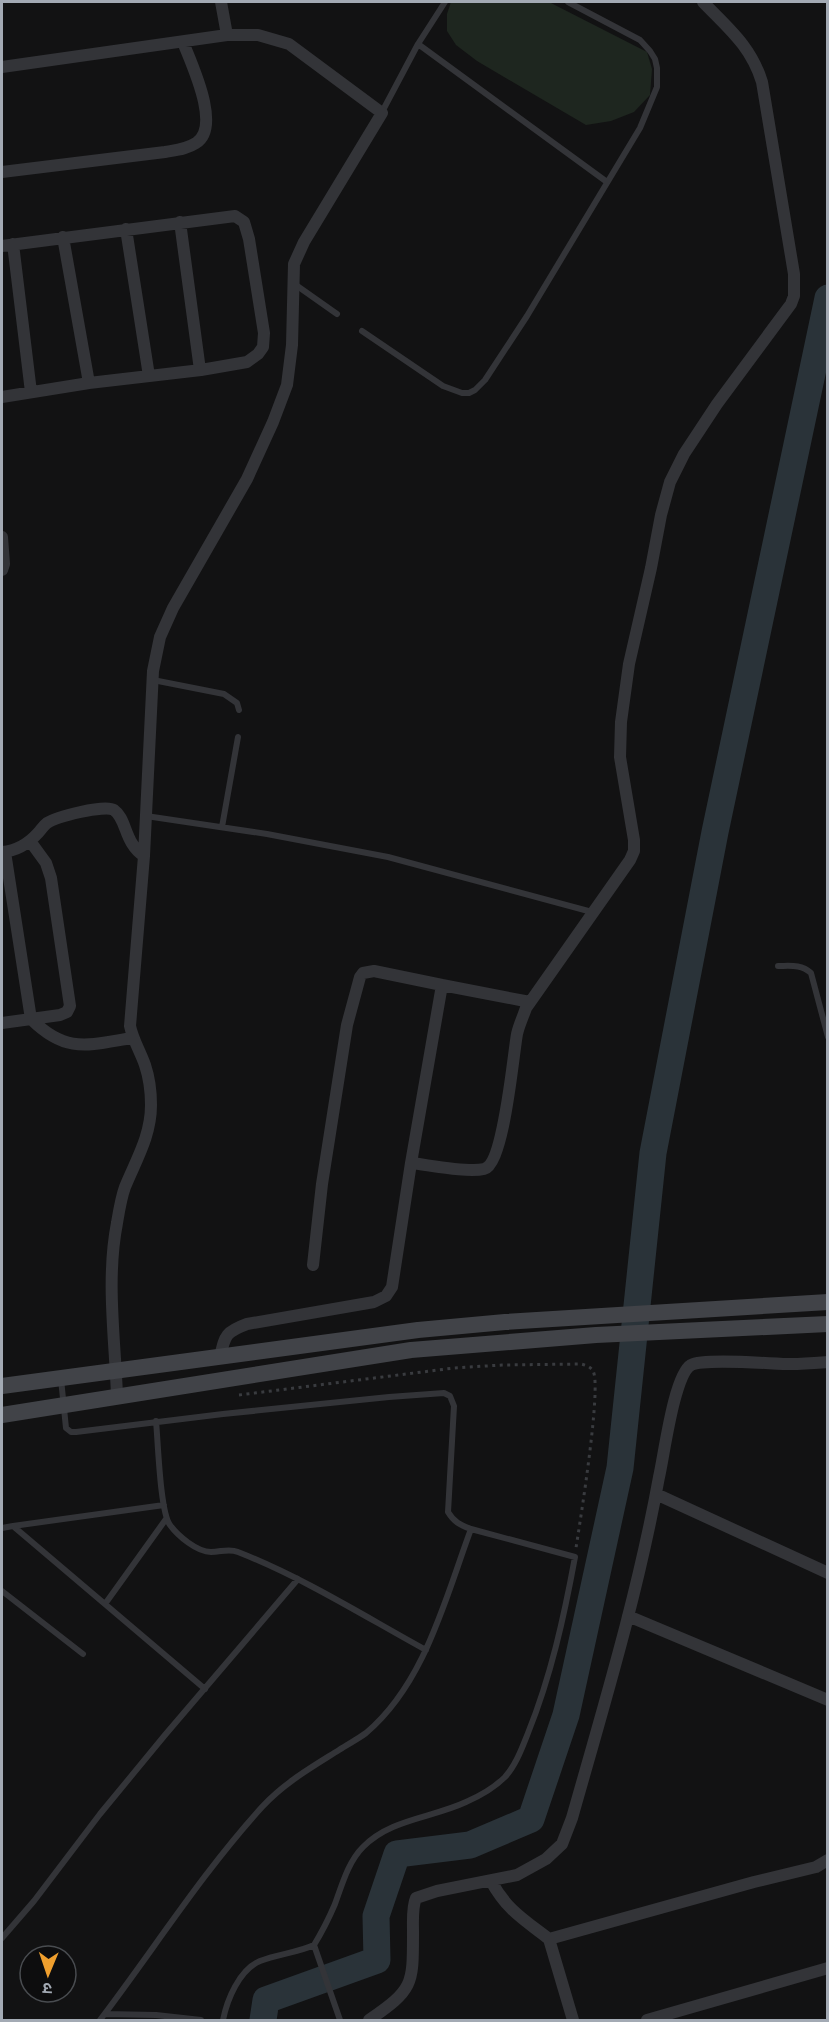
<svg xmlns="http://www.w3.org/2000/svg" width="829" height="2022" viewBox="0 0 829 2022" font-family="Rubik,'Noto Sans Devanagari',sans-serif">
  <rect width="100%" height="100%" fill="#121213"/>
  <!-- green -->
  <path fill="#1e261f" d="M 451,2 L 549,2 L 647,52 L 652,69 L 650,95 L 634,112 L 611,121 L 586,125 L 477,61 L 456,45 L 447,31 L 447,14 Z"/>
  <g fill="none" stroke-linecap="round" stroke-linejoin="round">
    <!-- river -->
    <path stroke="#2a3339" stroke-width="27" d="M 263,2020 L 266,2000 L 377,1960 L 376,1916 L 397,1854 L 470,1845 L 531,1819 L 566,1715 L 620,1468 L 653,1153 L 715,832 L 828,298"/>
    <!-- path -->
    <path stroke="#393b3f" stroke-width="3" stroke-dasharray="3 4.5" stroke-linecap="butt" d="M 239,1395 L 454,1368 L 502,1365 L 581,1364 C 585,1365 590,1366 593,1371 C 602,1386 580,1522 576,1548"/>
    <!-- lane -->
    <path stroke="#333438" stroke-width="6" d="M 418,44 L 607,182
      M 382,112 L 418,44 L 445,2
      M 293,283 L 337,314
      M 362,331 L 443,386 L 462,393 L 469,393 L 475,390 L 485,380 L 527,316 L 640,128 L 657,87 L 657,68 L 655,59 L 650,51 L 640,40 L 568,2
      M 153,680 L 224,694 L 237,703 L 239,710
      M 146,816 L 267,834 L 388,857 L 592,912
      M 222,827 L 238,737
      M 778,966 C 790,966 801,964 811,973 L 828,1037
      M 61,1379 L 66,1428 L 71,1432 L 76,1432 L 223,1414 L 389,1397 L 444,1393 L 450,1396 L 454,1406 L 448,1512 C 454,1522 460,1525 471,1529 L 575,1557 C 564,1617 551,1676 528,1733 C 522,1748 516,1765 505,1777 C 494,1788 480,1796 466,1802 C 432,1818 390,1819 363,1847 C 348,1862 342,1885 335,1904 C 329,1918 322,1932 314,1945 L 340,2020
      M 156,1421 C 158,1441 160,1512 170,1525 C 178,1536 197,1552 211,1552 C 221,1552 229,1548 238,1552 C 304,1578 364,1616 426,1650
      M 13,1526 L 164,1505
      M 2,1528 L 13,1526 L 205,1689
      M 2,1591 L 83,1654
      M 105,1604 L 166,1519
      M 2,1938 L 34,1901 L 100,1814 L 165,1735 L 298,1579
      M 105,2014 L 156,2015 L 201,2020
      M 100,2020 C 154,1949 202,1873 262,1807 C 284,1783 312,1767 339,1750 C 348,1744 358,1739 366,1733 C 425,1683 445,1599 471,1529
      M 223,2020 C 227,2000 239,1970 260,1961 C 277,1954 297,1953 314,1945"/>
    <!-- street -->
    <path stroke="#333438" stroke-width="12" d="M 2,67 L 227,35
      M 2,172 L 165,152 C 176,150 187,149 196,143 C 222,127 191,63 183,42
      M 180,222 L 200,370
      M 126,229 L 149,376
      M 63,237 L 89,383
      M 13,244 L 31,392
      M 2,246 L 235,216 L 244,222 L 249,239 L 264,333 L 263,347 L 258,354 L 247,362 L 201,370 L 89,383 L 2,397
      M 2,537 L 4,564 L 2,570
      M 2,852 C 16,851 28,844 38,833 C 41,830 43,826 47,823 C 56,817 105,804 114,810 C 127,819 124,843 144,856
      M 5,852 L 31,1019 C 66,1054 88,1045 132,1038
      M 2,1023 L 60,1015 L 67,1012 L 70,1006 L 51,878 L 46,863 L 30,841
      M 411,1163 L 442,985 L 530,1002
      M 313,1265 L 322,1184 L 347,1025 L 360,977 L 363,973 L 374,971 L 442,985
      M 220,1357 C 225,1336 225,1332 247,1324 L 374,1302 L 386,1296 L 392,1287 L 411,1163 C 429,1165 468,1173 484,1169 C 504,1164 513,1056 517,1034 C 519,1025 523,1017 526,1008 L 630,860 L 634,851 L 634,840 L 620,757 L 621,722 L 629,664 L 651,568 L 661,515 L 670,482 L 684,454 L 717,404 L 791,304 L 794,296 L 794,274 L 762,82 C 751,46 728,28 703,2
      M 117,1396 C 115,1339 106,1279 117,1223 C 119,1211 121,1198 125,1187 C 136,1160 151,1136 151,1105 C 151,1092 149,1077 145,1065 C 140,1051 133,1040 130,1026 L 144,856 L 153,671 L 160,637 L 173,608 L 247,479 L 273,422 L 287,385 L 292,345 L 294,264 L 304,242 L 382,113 L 289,44 L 258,35 L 227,35 L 221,2
      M 656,1494 L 828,1573
      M 628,1616 L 828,1700
      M 491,1881 C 507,1910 523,1919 549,1939 L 754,1882 L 816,1867 L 828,1860
      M 549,1939 L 573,2020
      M 369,2020 C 414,1989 413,1985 413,1931 C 413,1921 412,1907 416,1898 L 437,1891 L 517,1875 L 546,1859 L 562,1844 L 572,1818 C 604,1705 638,1593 659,1477 C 664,1456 674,1375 691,1365 C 704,1358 773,1364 791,1364 C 803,1364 815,1363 828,1362
      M 647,2020 L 828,1968"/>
    <!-- secondary -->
    <path stroke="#414348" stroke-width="16" d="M 2,1386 L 418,1330 L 505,1322 L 828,1302
      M 2,1415 L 411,1350 L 596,1335 L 828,1324"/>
  </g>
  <!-- border -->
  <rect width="829" height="2022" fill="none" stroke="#a3aab4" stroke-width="6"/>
  <!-- north arrow -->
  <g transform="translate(48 1974) rotate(182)"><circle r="28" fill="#0d0d0e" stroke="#494c50" stroke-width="1.5"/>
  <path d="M0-4.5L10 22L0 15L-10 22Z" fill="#ef9f2e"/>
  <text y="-9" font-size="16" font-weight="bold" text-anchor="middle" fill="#a3aab4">उ</text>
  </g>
</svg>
